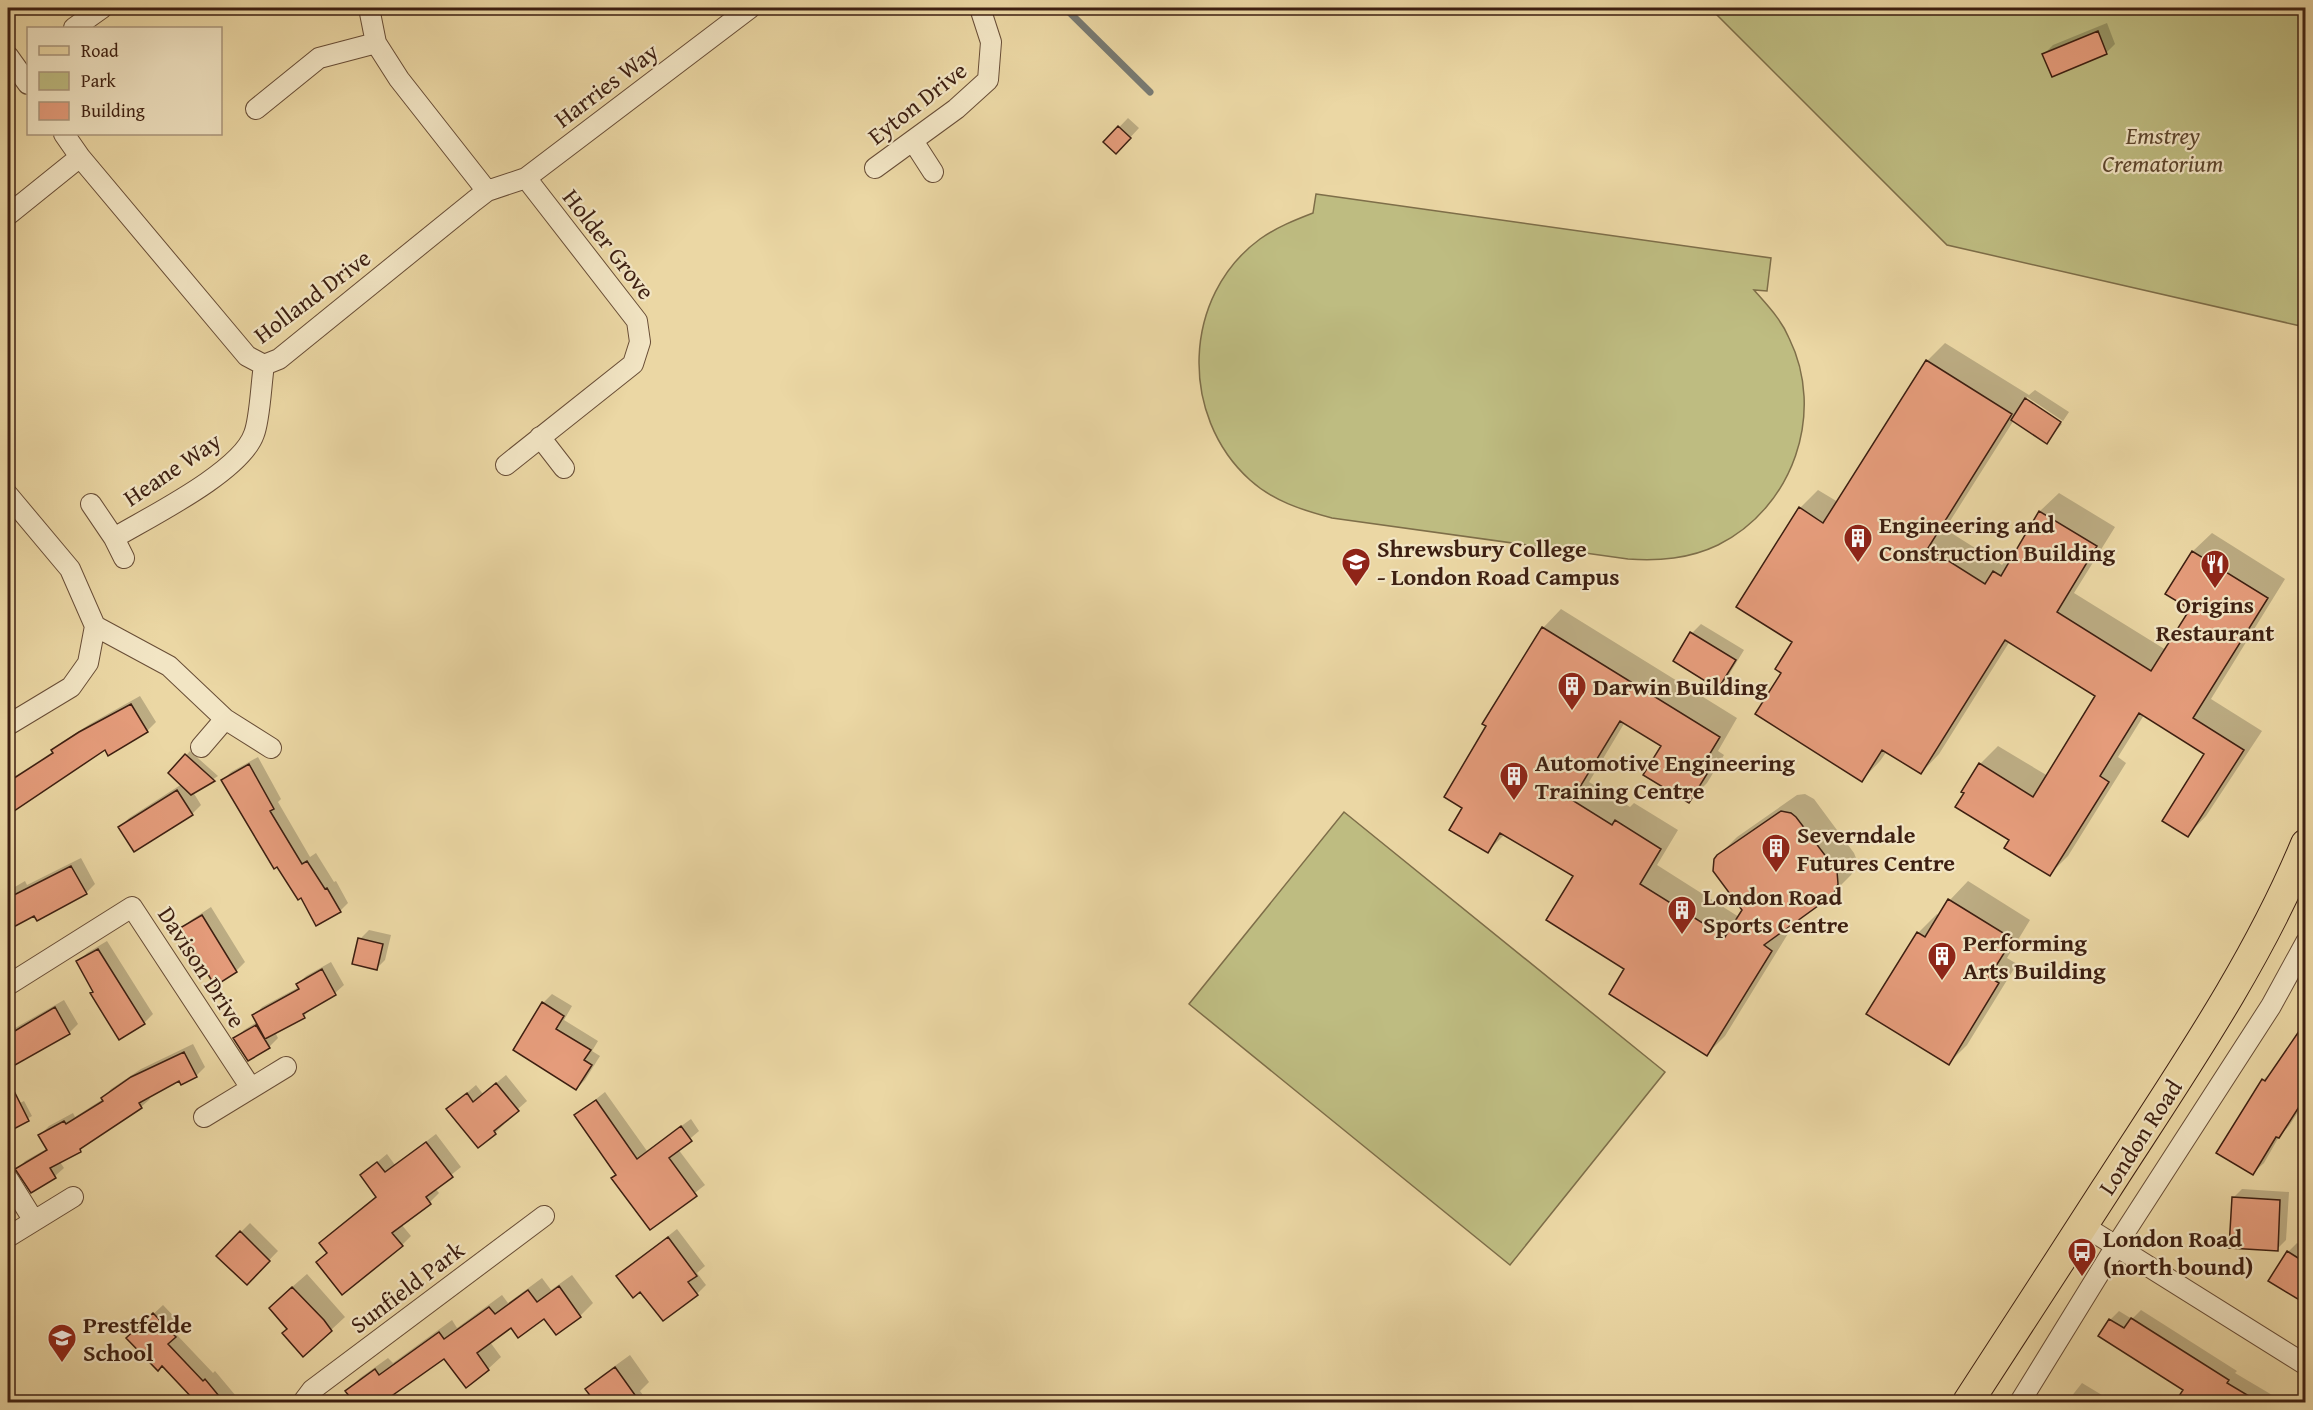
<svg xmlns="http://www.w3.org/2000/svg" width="2313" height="1410" viewBox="0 0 2313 1410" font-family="'Gentium Book Plus',serif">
  <rect width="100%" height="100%" fill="#ebd7a4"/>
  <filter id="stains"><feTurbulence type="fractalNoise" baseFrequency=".00333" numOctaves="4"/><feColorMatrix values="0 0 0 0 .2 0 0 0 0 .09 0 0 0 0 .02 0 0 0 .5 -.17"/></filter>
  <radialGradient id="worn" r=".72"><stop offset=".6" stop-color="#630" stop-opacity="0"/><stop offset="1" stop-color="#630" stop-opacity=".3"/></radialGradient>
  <!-- green -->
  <path fill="#bebc81" stroke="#7e6e49" stroke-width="1.5" d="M 1710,8 L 2305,8 L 2305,327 L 1947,245 Z
    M 1316,194 L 1771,258 L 1767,291 L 1754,290 C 1767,305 1781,319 1789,338 C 1826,413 1793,508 1718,545 C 1689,559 1659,561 1628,559 L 1332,518 C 1302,510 1273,501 1250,480 C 1179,416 1182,296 1260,239 C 1277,227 1295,220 1313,213 Z
    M 1344,812 L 1665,1072 L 1510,1265 L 1189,1004 Z"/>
  <!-- shadow -->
  <path fill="#0003" d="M 2107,23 L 2115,44 L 2106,53 L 2044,54 L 2053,45 Z
    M 1128,118 L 1139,128 L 1125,143 L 1105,142 Z
    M 1945,343 L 2029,395 L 2035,390 L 2069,412 L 2063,421 L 2027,397 L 2027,401 L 2062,424 L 2046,442 L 2014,420 L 1945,529 L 2002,565 L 2013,553 L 2015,555 L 2040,511 L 2059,493 L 2115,527 L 2074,593 L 2166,650 L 2192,609 L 2167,593 L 2193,551 L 2212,533 L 2285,579 L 2211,699 L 2262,731 L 2206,816 L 2188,835 L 2206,753 L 2144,715 L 2118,757 L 2126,763 L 2068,856 L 2050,874 L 2011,840 L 1980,764 L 1998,746 L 2048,776 L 2098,696 L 2010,641 L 1939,754 L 1921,773 L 1887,751 L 1880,761 L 1862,780 L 1783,672 L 1794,642 L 1800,508 L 1818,490 L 1838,502 L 1927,361 Z
    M 1561,609 L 1737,718 L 1718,751 L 1724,755 L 1707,783 L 1689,801 L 1663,745 L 1625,722 L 1589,782 L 1630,807 L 1634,803 L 1678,830 L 1657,865 L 1739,917 L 1743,910 L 1718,856 L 1737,837 L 1797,795 L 1805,794 L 1814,799 L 1854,853 L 1856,858 L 1854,870 L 1851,875 L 1832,894 L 1784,929 L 1789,932 L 1725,1036 L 1707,1054 L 1626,969 L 1575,876 L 1505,834 L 1488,851 L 1465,807 L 1543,628 Z
    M 1701,624 L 1744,650 L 1727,678 L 1718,687 L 1692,633 Z
    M 140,696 L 156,722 L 147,731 L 105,748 L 8,811 L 8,781 L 54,751 L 62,742 L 90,724 Z
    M 190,751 L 218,776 L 193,792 L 201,805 L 192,814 L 120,827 L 129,818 L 182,784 L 170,773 Z
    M 258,757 L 281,799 L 278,802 L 310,857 L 316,853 L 334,882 L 336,881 L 348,903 L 340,911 L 301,896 L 223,780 L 231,772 Z
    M 81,858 L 95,884 L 86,893 L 38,919 L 35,914 L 8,929 L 8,891 L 25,881 L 27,885 Z
    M 1968,881 L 2030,920 L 2007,958 L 2017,964 L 1967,1045 L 1949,1063 L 1868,1013 L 1918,933 L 1937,914 L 1940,916 L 1950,900 Z
    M 211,907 L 245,962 L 236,971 L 215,984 L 182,929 L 191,920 Z
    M 369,930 L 391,935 L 385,960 L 376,969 L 360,939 Z
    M 107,941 L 153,1014 L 144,1023 L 95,991 L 78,962 L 87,953 Z
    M 331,962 L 344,985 L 335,993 L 312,1007 L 304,1016 L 275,1032 L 278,1038 L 269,1047 L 248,1059 L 235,1039 L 244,1030 L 257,1022 L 254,1016 L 262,1007 L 299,987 L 298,984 L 306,976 Z
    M 552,994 L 572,1006 L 564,1020 L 598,1041 L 592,1051 L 600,1056 L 585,1080 L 576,1089 L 515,1049 L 543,1003 Z
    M 64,1000 L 78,1024 L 69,1033 L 8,1068 L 8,1032 Z
    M 2306,1024 L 2306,1100 L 2289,1126 L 2280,1135 L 2264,1163 L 2253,1173 L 2263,1080 L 2274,1070 Z
    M 193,1044 L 205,1067 L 196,1076 L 182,1083 L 180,1079 L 148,1096 L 150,1099 L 141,1107 L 89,1142 L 80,1150 L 60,1162 L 64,1168 L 55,1176 L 17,1170 L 25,1161 L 48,1148 L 40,1135 L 49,1126 L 73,1113 L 75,1117 L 103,1099 L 111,1089 L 141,1069 Z
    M 506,1075 L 527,1101 L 503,1122 L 504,1124 L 495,1133 L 448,1109 L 476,1085 L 483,1094 Z
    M 605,1092 L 647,1151 L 691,1119 L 699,1131 L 678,1149 L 705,1185 L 650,1228 L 617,1174 L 576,1115 Z
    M 24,1101 L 32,1116 L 8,1130 L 8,1109 Z
    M 436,1134 L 461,1167 L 435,1188 L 439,1193 L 430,1202 L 401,1224 L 411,1236 L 402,1245 L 318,1262 L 328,1252 L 321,1243 L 378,1196 L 362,1175 L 387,1154 L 395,1165 Z
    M 2242,1189 L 2289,1192 L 2286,1240 L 2277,1249 L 2233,1198 Z
    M 250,1223 L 278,1251 L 247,1283 L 218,1255 Z
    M 677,1229 L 705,1266 L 697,1273 L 706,1285 L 697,1294 L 641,1290 L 618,1276 Z
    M 2297,1243 L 2306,1249 L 2306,1303 L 2288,1252 Z
    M 307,1274 L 345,1317 L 331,1330 L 289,1328 L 284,1294 Z
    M 572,1275 L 593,1303 L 580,1316 L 545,1317 L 512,1326 L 490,1342 L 501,1357 L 488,1369 L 445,1357 L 381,1402 L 350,1402 L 354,1400 L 347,1391 L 360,1378 L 388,1358 L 393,1363 L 452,1320 L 457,1328 L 502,1295 L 508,1303 L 542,1278 L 551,1290 Z
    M 163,1305 L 184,1327 L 176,1334 L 213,1373 L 215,1371 L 241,1402 L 181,1402 L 189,1393 L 162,1364 L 128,1338 Z
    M 2141,1310 L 2237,1371 L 2235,1373 L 2284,1402 L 2178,1401 L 2185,1390 L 2110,1320 L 2119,1311 L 2132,1319 Z
    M 630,1355 L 649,1382 L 640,1391 L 648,1402 L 596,1402 L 587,1389 L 601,1376 Z
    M 2082,1383 L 2107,1398 L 2104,1402 L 2067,1402 Z"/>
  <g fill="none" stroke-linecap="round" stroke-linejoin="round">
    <!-- stream -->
    <path stroke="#787a72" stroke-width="7" d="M 1065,8 L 1150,92"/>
  </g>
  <!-- building -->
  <path fill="#e59c7b" stroke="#3d1f11" stroke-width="1.5" d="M 2098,31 L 2107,54 L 2052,77 L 2042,54 Z
    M 1118,126 L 1131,138 L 1116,154 L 1103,142 Z
    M 1926,360 L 2012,414 L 1928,548 L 1985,584 L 1993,571 L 2001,576 L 2039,511 L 2097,546 L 2057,612 L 2151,671 L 2190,609 L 2165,594 L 2192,551 L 2268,598 L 2193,718 L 2244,750 L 2188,837 L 2162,821 L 2204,754 L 2139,713 L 2100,776 L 2109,782 L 2050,876 L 2004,848 L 2009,840 L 1955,807 L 1964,793 L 1961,792 L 1979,763 L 2033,797 L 2095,696 L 2005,640 L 1921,774 L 1882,750 L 1862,782 L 1755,714 L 1781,673 L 1775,669 L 1792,642 L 1736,607 L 1799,507 L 1823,523 Z
    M 2025,398 L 2061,422 L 2047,444 L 2011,420 Z
    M 1542,627 L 1720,737 L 1700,770 L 1707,774 L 1689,803 L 1643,775 L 1661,746 L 1620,721 L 1572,800 L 1612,825 L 1615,820 L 1661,849 L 1640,884 L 1725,937 L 1742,910 L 1713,871 L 1714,859 L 1717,855 L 1781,811 L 1791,813 L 1796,817 L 1837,871 L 1838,884 L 1833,895 L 1764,945 L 1772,951 L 1707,1056 L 1609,994 L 1624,969 L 1546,920 L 1573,876 L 1500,833 L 1488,853 L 1449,830 L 1462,808 L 1444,797 L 1486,726 L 1482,724 Z
    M 1690,632 L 1736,660 L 1718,689 L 1673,661 Z
    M 131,704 L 148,732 L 108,756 L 105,750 L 8,815 L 8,782 L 53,753 L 51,750 L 79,732 Z
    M 185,754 L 215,781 L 191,795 L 168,773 Z
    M 249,764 L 274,809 L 270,811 L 302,864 L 307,861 L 325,889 L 327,888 L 341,912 L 316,926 L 301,898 L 298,900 L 277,867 L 274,869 L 221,780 Z
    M 177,790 L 193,815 L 134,852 L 118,827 Z
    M 71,866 L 87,894 L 37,921 L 34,916 L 8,930 L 8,898 Z
    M 1948,899 L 2013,939 L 1989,977 L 1999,983 L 1949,1065 L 1866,1014 L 1917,932 L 1925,937 Z
    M 202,915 L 237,972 L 215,986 L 180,928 Z
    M 358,938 L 383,944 L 377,970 L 352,964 Z
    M 98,949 L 145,1024 L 119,1040 L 90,993 L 93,992 L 76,961 Z
    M 322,969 L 336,995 L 303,1014 L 305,1018 L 265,1039 L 252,1015 L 299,989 L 296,984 Z
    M 542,1002 L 564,1016 L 556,1029 L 591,1050 L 584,1060 L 592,1065 L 576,1090 L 513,1050 Z
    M 55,1007 L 70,1034 L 8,1069 L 8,1035 Z
    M 2306,1021 L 2306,1096 L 2279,1138 L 2276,1137 L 2253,1175 L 2216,1153 L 2262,1079 L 2265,1081 Z
    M 256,1025 L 270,1048 L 248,1061 L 233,1038 Z
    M 184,1052 L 197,1077 L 181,1085 L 179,1081 L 139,1103 L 142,1108 L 80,1149 L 81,1152 L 50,1168 L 56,1178 L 31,1193 L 15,1169 L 47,1150 L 38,1135 L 64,1121 L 66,1124 L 103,1101 L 101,1098 L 131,1077 Z
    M 8,1079 L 29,1121 L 8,1132 Z
    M 496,1083 L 519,1111 L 494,1131 L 496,1134 L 478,1148 L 446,1109 L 467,1093 L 473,1102 Z
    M 596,1100 L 637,1159 L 681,1126 L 692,1141 L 669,1158 L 697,1196 L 650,1230 L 611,1178 L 616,1175 L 574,1115 Z
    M 426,1142 L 453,1177 L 426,1197 L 431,1204 L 392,1233 L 403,1246 L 342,1295 L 316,1262 L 327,1253 L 319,1243 L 376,1197 L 360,1175 L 377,1162 L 385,1172 Z
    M 2232,1197 L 2280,1200 L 2278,1251 L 2229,1248 Z
    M 240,1231 L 270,1261 L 247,1285 L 216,1256 Z
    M 668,1237 L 697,1276 L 688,1282 L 698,1295 L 663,1321 L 640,1292 L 633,1298 L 616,1276 Z
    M 2287,1251 L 2306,1263 L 2306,1304 L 2268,1281 Z
    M 559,1286 L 581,1317 L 556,1335 L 544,1319 L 518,1338 L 511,1328 L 477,1353 L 489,1370 L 466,1388 L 444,1359 L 383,1402 L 354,1402 L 345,1391 L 375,1369 L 379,1375 L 439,1332 L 444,1339 L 489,1307 L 495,1314 L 528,1290 L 537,1302 Z
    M 292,1287 L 324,1320 L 332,1331 L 303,1357 L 282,1333 L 287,1329 L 269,1308 Z
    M 153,1313 L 176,1337 L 168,1344 L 203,1381 L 205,1379 L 224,1402 L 196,1402 L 162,1366 L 158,1371 L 126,1338 Z
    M 2131,1318 L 2229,1380 L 2227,1383 L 2259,1402 L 2175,1402 L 2183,1390 L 2098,1336 L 2109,1319 L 2124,1328 Z
    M 615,1367 L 640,1402 L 595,1402 L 585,1389 Z"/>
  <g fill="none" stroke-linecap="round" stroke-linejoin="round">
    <!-- street casing -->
    <g stroke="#684d36" stroke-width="22">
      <path id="street" d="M 369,8 L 376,43 L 399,79 L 487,191
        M 74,28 L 102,8
        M 8,56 L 28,84
        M 256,109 L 319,58 L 376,43
        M 64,134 L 80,157 L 247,356 L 264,365 L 279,359 L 474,201 L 487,191 L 526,178 L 750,8
        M 913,141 L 933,172
        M 875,168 L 956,109 L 988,80 L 991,42 L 980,8
        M 8,215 L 80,157
        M 540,437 L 564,468
        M 506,465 L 633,364 L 640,342 L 637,321 L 526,178
        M 8,495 L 70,569 L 95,626 L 88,663 L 71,687 L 8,725
        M 91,504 L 114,538 L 124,558
        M 114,538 C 149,517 241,472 254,434 C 260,419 261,384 264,365
        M 95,626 L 169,666 L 225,719 L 271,748
        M 201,747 L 225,719
        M 8,985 L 132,907 L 251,1088
        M 204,1117 L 286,1067
        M 8,1179 L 34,1221
        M 2084,1226 L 2306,1365
        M 8,1237 L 73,1197
        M 303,1402 L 312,1390 L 544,1216
        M 2020,1402 L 2116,1246 L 2271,1006 L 2306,942"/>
    </g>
    <!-- primary casing -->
    <g stroke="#3d1f11" stroke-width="32">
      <path id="primary" d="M 1968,1402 C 2014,1332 2060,1260 2106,1189 C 2178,1077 2255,967 2306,844"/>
    </g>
    <!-- street -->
    <use href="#street" stroke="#f2e5c4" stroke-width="20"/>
    <!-- primary -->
    <use href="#primary" stroke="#ebd7a4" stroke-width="30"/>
  </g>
  <!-- icons -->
  <defs>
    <g id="building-pin" transform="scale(1.5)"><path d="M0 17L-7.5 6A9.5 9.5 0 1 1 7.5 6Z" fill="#8f2418" stroke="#f2e5c4"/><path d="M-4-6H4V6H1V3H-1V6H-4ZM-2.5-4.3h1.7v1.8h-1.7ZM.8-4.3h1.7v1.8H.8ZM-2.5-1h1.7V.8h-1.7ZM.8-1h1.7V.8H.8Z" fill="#fff"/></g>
    <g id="university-pin" transform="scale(1.5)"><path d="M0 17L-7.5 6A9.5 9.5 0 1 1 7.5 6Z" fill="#8f2418" stroke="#f2e5c4"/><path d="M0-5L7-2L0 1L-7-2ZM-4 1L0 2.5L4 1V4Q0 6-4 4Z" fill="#fff"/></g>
    <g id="restaurant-pin" transform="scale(1.5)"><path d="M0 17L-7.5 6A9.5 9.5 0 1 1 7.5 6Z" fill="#8f2418" stroke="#f2e5c4"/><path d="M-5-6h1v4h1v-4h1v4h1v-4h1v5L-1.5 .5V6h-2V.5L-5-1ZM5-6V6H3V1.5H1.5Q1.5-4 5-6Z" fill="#fff"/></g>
    <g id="bus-pin" transform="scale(1.5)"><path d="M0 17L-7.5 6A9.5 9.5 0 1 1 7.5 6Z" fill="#8f2418" stroke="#f2e5c4"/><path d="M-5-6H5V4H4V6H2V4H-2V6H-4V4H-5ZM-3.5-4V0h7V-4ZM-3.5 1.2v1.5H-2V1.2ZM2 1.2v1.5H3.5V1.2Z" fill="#fff"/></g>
    <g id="school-pin" transform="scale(1.5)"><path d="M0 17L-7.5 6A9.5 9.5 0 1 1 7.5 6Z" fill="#8f2418" stroke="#f2e5c4"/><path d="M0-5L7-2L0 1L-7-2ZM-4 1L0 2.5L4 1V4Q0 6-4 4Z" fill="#fff"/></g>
  </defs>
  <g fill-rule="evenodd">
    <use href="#building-pin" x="1858" y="538"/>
    <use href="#university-pin" x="1356" y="562"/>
    <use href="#restaurant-pin" x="2215" y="564"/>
    <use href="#building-pin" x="1572" y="686"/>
    <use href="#building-pin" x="1514" y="776"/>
    <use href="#building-pin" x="1776" y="848"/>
    <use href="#building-pin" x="1682" y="910"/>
    <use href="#building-pin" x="1942" y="956"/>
    <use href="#bus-pin" x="2082" y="1252"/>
    <use href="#school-pin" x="62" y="1338"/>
  </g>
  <g text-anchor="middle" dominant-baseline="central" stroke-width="4.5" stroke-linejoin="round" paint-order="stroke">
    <!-- street labels -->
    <g font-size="24" fill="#3d1f11" stroke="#f2e5c4">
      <text transform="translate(606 85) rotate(-37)">Harries Way</text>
      <text transform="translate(917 103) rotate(-38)">Eyton Drive</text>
      <text transform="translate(609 244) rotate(52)">Holder Grove</text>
      <text transform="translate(312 296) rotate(-37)">Holland Drive</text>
      <text transform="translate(172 469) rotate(-34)">Heane Way</text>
      <text transform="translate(202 967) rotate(57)">Davison Drive</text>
      <text transform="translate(2140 1137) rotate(-57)">London Road</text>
      <text transform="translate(407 1287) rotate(-37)">Sunfield Park</text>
    </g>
    <!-- park labels -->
    <g font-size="24" font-style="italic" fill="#5d462d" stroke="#f2e5c4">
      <text x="2163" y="135">Emstrey<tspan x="2163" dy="28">Crematorium</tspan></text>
    </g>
    <!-- poi labels -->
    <g font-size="24" font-weight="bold" fill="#3d1f11" stroke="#f2e5c4" text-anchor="start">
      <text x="1879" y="524">Engineering and<tspan x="1879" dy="28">Construction Building</tspan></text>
      <text x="1377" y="548">Shrewsbury College<tspan x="1377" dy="28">- London Road Campus</tspan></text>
      <text x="2215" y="604" text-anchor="middle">Origins<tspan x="2215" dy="28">Restaurant</tspan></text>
      <text x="1593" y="686">Darwin Building</text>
      <text x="1535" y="762">Automotive Engineering<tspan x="1535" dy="28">Training Centre</tspan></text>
      <text x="1797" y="834">Severndale<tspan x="1797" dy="28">Futures Centre</tspan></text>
      <text x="1703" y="896">London Road<tspan x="1703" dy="28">Sports Centre</tspan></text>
      <text x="1963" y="942">Performing<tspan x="1963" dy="28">Arts Building</tspan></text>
      <text x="2103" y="1238">London Road<tspan x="2103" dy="28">(north bound)</tspan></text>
      <text x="83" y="1324">Prestfelde<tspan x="83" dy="28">School</tspan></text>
    </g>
  </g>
  <!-- margin -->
  <rect width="2313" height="1410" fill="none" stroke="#ebd7a4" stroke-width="30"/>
  <rect x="9" y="9" width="2295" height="1392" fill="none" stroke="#3d1f11" stroke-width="3"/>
  <rect x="15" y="15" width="2283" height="1380" fill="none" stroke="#3d1f11" stroke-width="1.5"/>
  <!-- legend -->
  <rect x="27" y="27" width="195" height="108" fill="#f2e5c4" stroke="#aa967c" stroke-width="1.5"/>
  <rect x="39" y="46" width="30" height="9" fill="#ebd7a4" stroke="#aa967c" stroke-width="1.5"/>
  <text x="81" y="57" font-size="18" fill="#3d1f11">Road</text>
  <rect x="39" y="72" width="30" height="18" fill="#bebc81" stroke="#aa967c" stroke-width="1.5"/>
  <text x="81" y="87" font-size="18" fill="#3d1f11">Park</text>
  <rect x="39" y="102" width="30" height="18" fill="#e59c7b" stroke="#aa967c" stroke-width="1.5"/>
  <text x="81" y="117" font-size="18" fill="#3d1f11">Building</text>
  <rect width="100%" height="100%" filter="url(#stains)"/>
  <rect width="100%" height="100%" fill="url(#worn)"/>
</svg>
